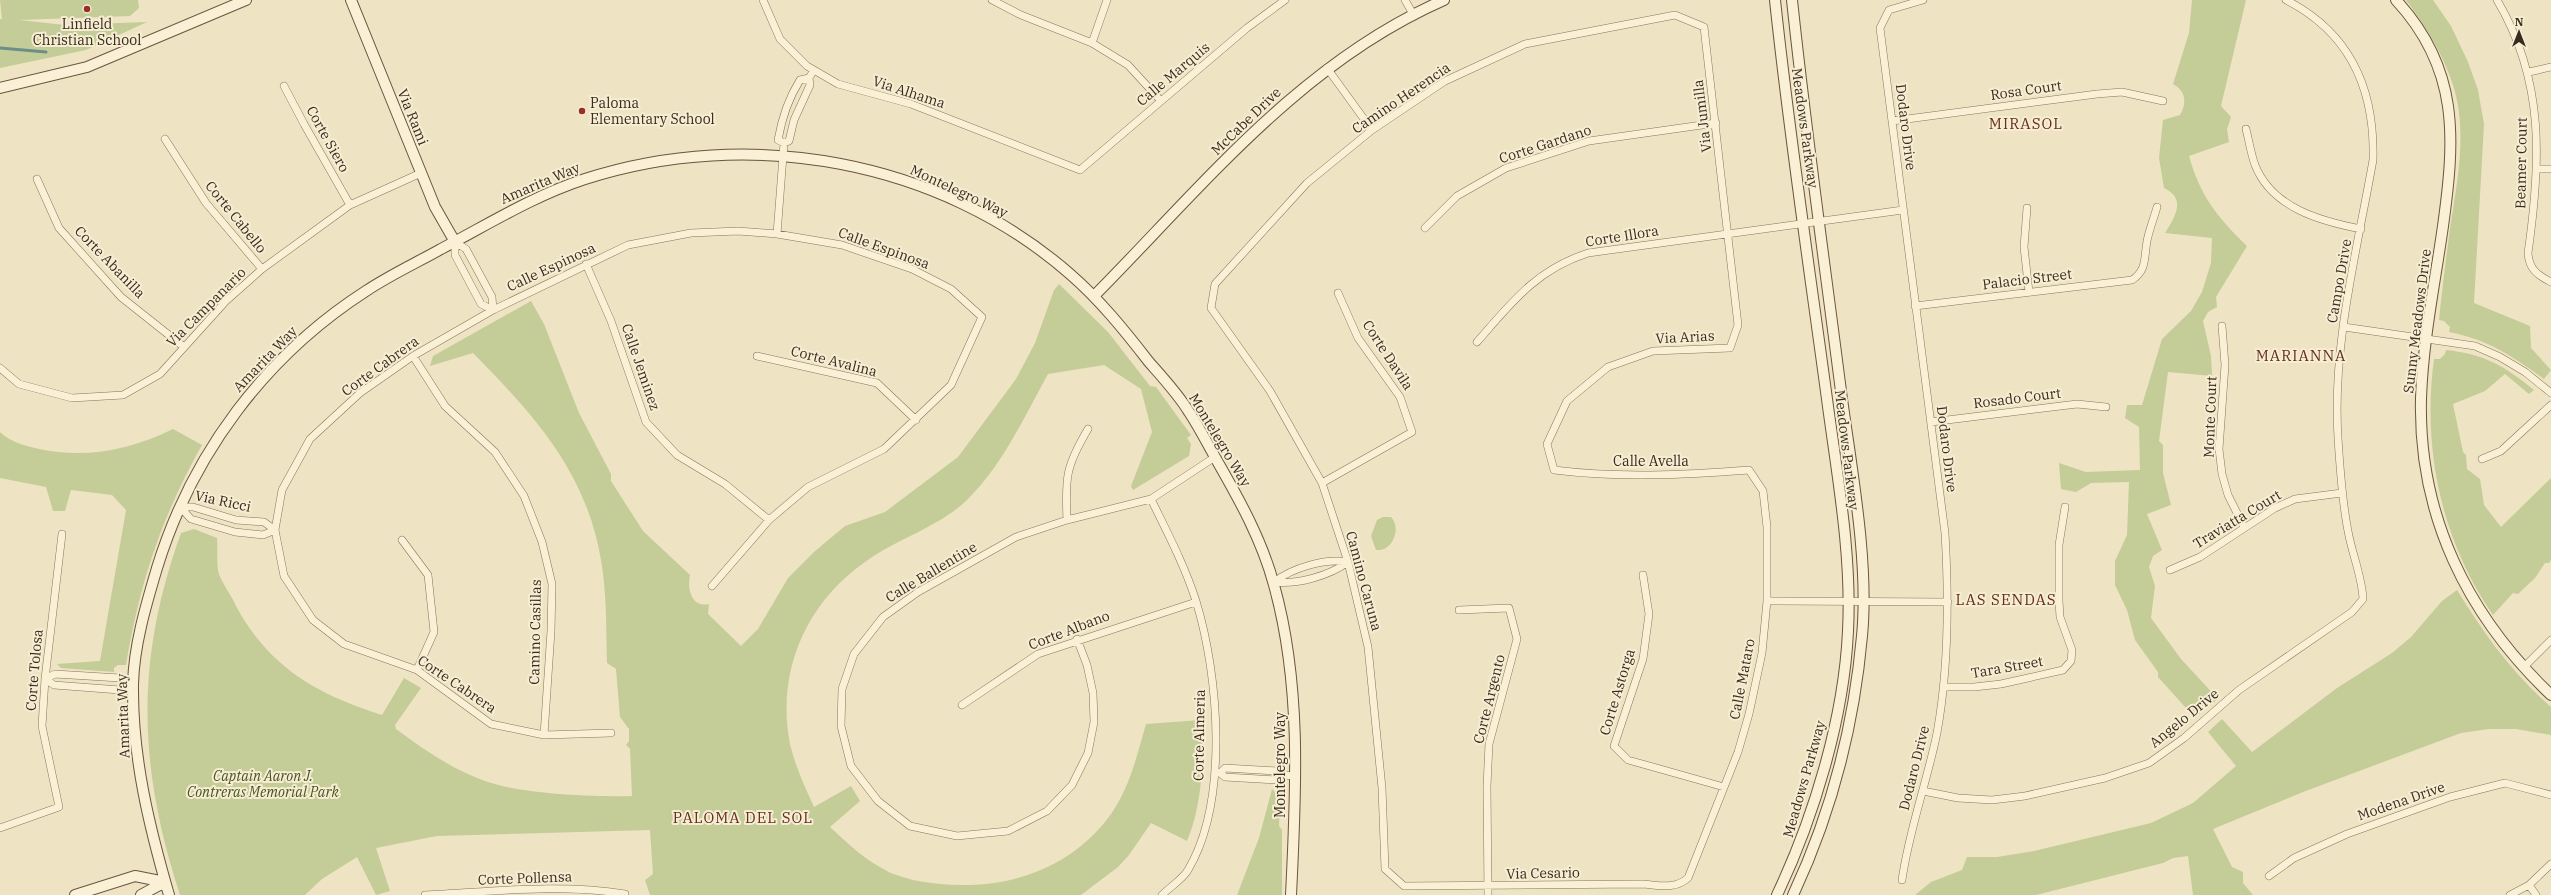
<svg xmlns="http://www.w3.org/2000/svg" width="2551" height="895" viewBox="0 0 2551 895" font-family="'IBM Plex Serif',serif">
  <rect width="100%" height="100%" fill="#eee3c3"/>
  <!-- green -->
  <path fill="#c4cd97" d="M 0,0 L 138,0 L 139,8 L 130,16 L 19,20 L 65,25 L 147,22 L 86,50 L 0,68 L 0,19 L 2,19 Z
    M 2192,0 L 2246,0 L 2221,106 L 2231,117 L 2227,129 L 2229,142 L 2189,156 C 2200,196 2218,218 2247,246 L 2216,297 L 2217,307 L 2208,312 L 2203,321 L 2211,356 L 2212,376 L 2168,372 L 2159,441 L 2163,445 L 2163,473 L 2171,505 L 2147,514 L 2162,550 L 2153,556 L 2149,567 L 2155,586 L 2151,618 L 2181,659 L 2218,699 L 2195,718 L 2158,677 L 2158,672 L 2135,640 L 2127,610 L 2115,585 L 2115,561 L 2127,535 L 2129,482 L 2091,483 L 2076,492 L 2061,489 L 2059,463 L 2086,472 L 2140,470 L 2139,427 L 2125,418 L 2127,405 L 2142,405 L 2162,339 L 2191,311 L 2202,292 L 2211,263 L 2212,238 L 2165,233 C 2175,217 2187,199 2164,188 L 2159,158 L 2163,120 L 2180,115 C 2187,103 2186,91 2173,84 L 2189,33 Z
    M 2406,0 L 2433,0 L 2451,26 L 2468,62 L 2478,90 L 2484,124 L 2474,303 L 2530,326 L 2531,348 L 2551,370 L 2544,379 C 2512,356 2489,340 2449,332 L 2450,327 L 2444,321 L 2439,320 C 2442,290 2446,259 2450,229 C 2457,182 2468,132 2453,85 C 2443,54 2425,25 2406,0 Z
    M 1059,284 L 1108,332 L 1150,386 L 1156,387 L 1191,435 L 1187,438 L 1191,444 L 1189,456 L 1133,490 L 1131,486 L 1152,432 L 1141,389 L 1104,365 L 1048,374 C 1023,419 1003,465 966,501 C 937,528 896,539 865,562 C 805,604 776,673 790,744 C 795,766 805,787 814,807 L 851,786 L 860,801 L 830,827 C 847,843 865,860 887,871 C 894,875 904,877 913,880 C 987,895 1065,878 1111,814 C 1130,787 1137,755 1146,724 L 1202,720 C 1203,761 1203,803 1187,841 L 1151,823 L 1129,855 L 1118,867 L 1081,895 L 650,895 L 645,880 L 653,874 L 650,830 L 437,836 L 376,848 L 390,891 L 376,895 L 357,857 L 322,879 L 305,895 L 180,895 C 138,766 135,661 181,533 L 194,529 L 217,538 C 218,549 216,564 219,574 C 222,582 228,591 232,598 C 264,664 314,694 382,715 L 404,678 L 421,688 L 395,725 L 396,729 C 423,749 453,770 485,781 C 520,794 593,797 632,796 L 630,749 L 626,745 L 629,741 L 629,729 L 620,717 L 616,669 L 607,663 C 606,629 607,594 601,560 C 586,471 534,415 473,353 L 430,366 L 433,356 L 531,301 L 544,324 L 579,413 L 611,474 L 611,481 L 643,531 L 690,575 C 687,588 691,608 709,604 L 708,614 L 741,646 L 758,629 L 788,578 L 814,552 L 845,526 L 885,512 L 958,457 L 1016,379 L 1035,343 L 1054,290 Z
    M 2446,350 C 2484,354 2505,366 2534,390 L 2529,394 L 2505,374 L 2485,391 L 2453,404 L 2463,452 L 2466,455 L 2467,469 L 2480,479 L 2484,505 L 2501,527 L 2551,478 L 2551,560 L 2549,563 L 2545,563 L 2535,578 L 2518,594 L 2513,593 L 2493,615 C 2441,540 2422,448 2434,359 L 2440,359 L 2445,354 Z
    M 173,429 L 202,445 C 161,518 140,582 126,665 L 118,665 L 114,668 L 114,672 L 61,668 L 57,664 L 100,661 L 126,510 L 112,495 L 71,490 L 65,511 L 53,511 L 46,487 L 0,478 L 0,432 C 10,442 26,446 39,449 C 86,459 130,450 173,429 Z
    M 1383,517 L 1391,517 C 1402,529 1392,552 1376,550 L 1371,536 L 1377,520 Z
    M 2457,590 C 2484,634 2512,673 2551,707 L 2551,735 L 2516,729 L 2489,729 L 2461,733 L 2303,792 L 2213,829 L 2232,867 L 2243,872 L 2243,883 L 2253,895 L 2193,895 L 2188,856 L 2173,858 L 2163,863 L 2036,895 L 1915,895 L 1931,882 L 1962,870 L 1967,857 L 1997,857 L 2034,851 L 2151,823 L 2193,803 L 2236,766 L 2208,732 L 2222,719 L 2252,752 L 2337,688 L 2392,653 L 2411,637 L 2442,601 Z
    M 1272,789 L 1280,797 L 1279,826 L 1282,830 L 1282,895 L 1237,895 L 1259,838 Z"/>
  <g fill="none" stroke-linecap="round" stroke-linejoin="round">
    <!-- stream -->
    <path stroke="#6c8f88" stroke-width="3" d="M 0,48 L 46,52"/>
    <!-- street casing -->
    <g stroke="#89745a" stroke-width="8">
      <path id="street" d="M 763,0 L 780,39 L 807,66 L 838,84 L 911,104 L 1080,170 L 1247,28 L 1285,0
        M 992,0 L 1021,15 L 1092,43 L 1128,65 L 1161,101
        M 1405,0 L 1413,14
        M 2497,0 C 2545,81 2541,162 2528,253 C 2529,269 2537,275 2551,282
        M 1675,15 L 1704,27 L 1738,325 L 1730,348 L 1653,351 L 1608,367 L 1567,401 L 1547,444 L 1554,470 C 1618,478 1684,475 1749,470 L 1763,491 L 1767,527 L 1767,601 L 1762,653 L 1749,714 L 1738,752 L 1688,878 C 1674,890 1659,885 1642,884 L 1404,886 L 1385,869 L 1382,788 L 1368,647 L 1348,562 L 1322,483 L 1270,391 L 1211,308 L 1215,284 L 1307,183 L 1372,130 L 1445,81 L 1525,44 Z
        M 1092,43 L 1107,0
        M 1327,68 L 1372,130
        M 2529,72 L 2551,67
        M 284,86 L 304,124 L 350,205
        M 1892,121 L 2097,94 L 2122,92 L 2163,101
        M 2246,129 C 2249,141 2251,154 2255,165 C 2272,208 2320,221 2361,229
        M 165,139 L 206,203 L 262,269
        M 784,143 L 778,140 C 782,117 788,99 800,80 L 809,78 L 814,70
        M 784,143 L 789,141 L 794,120 L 810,85 L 809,78
        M 2537,169 L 2551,169
        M 37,179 L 59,228 L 121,297 L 184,347
        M 2027,208 L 2024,247 L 2029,292
        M 1425,228 L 1457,196 L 1506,168 L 1589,141 L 1716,123
        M 777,234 L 784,143
        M 455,242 L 455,255 L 481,304 L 493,310
        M 455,242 L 466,249 L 492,297 L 493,310
        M 586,264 L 611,321 L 646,422 L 677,455 L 725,484 L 769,520
        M 1915,306 L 2132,280 C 2147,270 2144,258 2147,241 C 2149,230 2154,218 2157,207
        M 2222,326 L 2225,365 L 2219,449 L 2222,474 L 2228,495 L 2244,527
        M 2344,327 L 2475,346 L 2500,357 L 2525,372 L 2551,393
        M 1477,342 C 1512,302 1536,270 1588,253 L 1903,210
        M 413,356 L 445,406 L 495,452 L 524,496 L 542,542 L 552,584 L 551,631 L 544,735
        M 757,356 L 877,383 L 916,420
        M 0,368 L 19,384 L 72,398 L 123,395 L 160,374 L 226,301 L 262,269 L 350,205 L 421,173
        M 1931,422 L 2077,404 L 2106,407
        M 2482,459 L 2501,451 L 2551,405
        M 1322,483 L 1412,432 L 1400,397 L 1358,338 L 1338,293
        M 1151,499 C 1167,532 1185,566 1196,601 C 1219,676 1229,801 1188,870 C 1183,879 1170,887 1162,895
        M 180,507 L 191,519 L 235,532 L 263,535 L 275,530
        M 180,507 L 193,507 L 236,520 L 264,522 L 275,530
        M 1067,520 C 1065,477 1066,466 1088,429
        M 402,540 L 428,575 L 434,632 L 417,670
        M 2170,570 L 2200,557 L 2275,508 L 2295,499 L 2342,493
        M 1643,575 L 1649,614 L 1643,659 L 1614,746 L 1628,760 L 1724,787
        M 1274,582 C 1292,568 1325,558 1348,562
        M 1274,582 C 1296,585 1329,576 1348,562
        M 1767,601 L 1948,602
        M 1459,610 L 1509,608 L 1517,639 L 1489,744 L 1487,786 L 1488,895
        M 1077,639 L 1087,665 L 1093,693 L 1094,722 L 1088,753 L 1072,785 L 1047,811 L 1008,831 L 957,836 L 910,826 L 878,801 L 851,766 L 841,726 L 842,689 L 854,654 L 883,617 L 918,592 L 1016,537 L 1067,520 L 1151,499 L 1215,457
        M 2524,667 L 2551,640
        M 55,674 L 120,678 L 133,686 L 120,690 L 54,685 L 45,679 Z
        M 1943,687 L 1974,687 L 2001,684 L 2063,670 L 2071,661 L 2072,650 L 2060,617 L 2059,601 L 2059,545 L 2065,507
        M 962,705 L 1038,654 L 1196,602
        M 611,733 L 544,735 L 491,724 L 417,670 L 344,644 L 313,620 L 284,576 L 275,530 L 282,490 L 310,439 L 360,393 L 413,356 L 493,310 L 628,245 L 691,233 L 738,231 L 777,234 L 842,245 L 912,269 L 951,289 L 982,317 L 951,385 L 884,449 L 808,487 L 769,520 L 712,586
        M 1216,773 L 1220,773 L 1225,777 L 1277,780 L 1282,775
        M 1220,773 L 1225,768 L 1277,771 L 1282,775 L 1295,776
        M 1923,791 L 1958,798 L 1992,800 L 2025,796 L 2105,778 L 2149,763 L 2184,738 L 2239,690 L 2352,612 L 2363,599 C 2362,576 2352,554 2348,531 C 2342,501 2340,469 2338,438 C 2332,345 2357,251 2373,160 C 2375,90 2351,33 2286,0
        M 0,828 L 59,807 L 42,726 L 45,679 L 62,534
        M 2269,876 L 2294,858 L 2347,834 L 2450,797 L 2505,783 L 2551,795
        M 1902,880 C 1909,830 1927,782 1937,733 C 1949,667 1949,600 1945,533 L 1880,28 L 1889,10 L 1923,0
        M 2529,885 L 2536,895
        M 425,895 C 491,892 559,883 625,894
        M 2510,895 L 2529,885 L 2551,864"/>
    </g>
    <!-- secondary casing -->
    <g stroke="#6a553d" stroke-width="12">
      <path id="secondary" d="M 351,0 L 435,207 L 455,242
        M 1775,0 C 1789,133 1809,266 1827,399 C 1837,475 1852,554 1848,631 C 1844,718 1814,817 1777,895
        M 1792,0 C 1806,133 1825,266 1842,399 C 1852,472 1869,563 1862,636 C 1854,725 1831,814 1793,895
        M 2396,0 C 2460,69 2455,139 2443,226 C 2435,283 2423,340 2421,398 C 2418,515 2467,615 2551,695
        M 0,88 L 87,67 L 246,0
        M 1094,296 C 1202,187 1300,63 1444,0
        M 75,895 L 135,876 L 165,882
        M 141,895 L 165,882
        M 169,895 C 149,826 132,756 133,684 C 134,645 146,605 157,568 C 192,454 265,356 366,291 C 390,275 416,263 441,249 C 489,224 533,196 585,179 C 749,126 940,160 1070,274 C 1100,300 1125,331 1149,362 C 1163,378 1178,394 1189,412 C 1199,427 1207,443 1216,459 C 1239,499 1262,540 1274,585 C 1302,685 1296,792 1291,895"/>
    </g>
    <!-- street -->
    <use href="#street" stroke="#f9f0d6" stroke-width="7"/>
    <!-- secondary -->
    <use href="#secondary" stroke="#f9f0d6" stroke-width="10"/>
  </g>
  <!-- markers -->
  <g fill="#982d29" stroke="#f6edd3" stroke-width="1.5">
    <circle cx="87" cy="9" r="4"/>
    <circle cx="582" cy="111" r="4"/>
  </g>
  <g text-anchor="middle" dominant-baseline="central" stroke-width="4" stroke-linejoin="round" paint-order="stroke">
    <!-- poi labels -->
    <g font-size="14" fill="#382c1e" stroke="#f6edd3">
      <text x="87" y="24">Linfield<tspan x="87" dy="16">Christian School</tspan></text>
      <text x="590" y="103" text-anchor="start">Paloma<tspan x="590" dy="16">Elementary School</tspan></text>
    </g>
    <!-- street labels -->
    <g font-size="14" fill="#382c1e" stroke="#f6edd3">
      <text transform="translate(1173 74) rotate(-40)">Calle Marquis</text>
      <text transform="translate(2026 90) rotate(-8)">Rosa Court</text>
      <text transform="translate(909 92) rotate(18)">Via Alhama</text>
      <text transform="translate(1401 98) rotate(-34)">Camino Herencia</text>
      <text transform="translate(1702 116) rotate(-97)">Via Jumilla</text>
      <text transform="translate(413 117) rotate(68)">Via Rami</text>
      <text transform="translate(1246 121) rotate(-44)">McCabe Drive</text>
      <text transform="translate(1906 127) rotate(83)">Dodaro Drive</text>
      <text transform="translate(1805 128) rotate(82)">Meadows Parkway</text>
      <text transform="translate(328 139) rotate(61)">Corte Siero</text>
      <text transform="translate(1545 144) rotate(-18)">Corte Gardano</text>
      <text transform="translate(2521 163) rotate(-89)">Beamer Court</text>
      <text transform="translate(540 183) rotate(-23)">Amarita Way</text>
      <text transform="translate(959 191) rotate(25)">Montelegro Way</text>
      <text transform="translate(236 217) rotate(51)">Corte Cabello</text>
      <text transform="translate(1622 236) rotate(-9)">Corte Illora</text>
      <text transform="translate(884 248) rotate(20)">Calle Espinosa</text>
      <text transform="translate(110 262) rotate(46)">Corte Abanilla</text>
      <text transform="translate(551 267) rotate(-25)">Calle Espinosa</text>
      <text transform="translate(2027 279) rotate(-7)">Palacio Street</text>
      <text transform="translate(2339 281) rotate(-80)">Campo Drive</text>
      <text transform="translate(206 307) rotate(-45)">Via Campanario</text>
      <text transform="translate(2417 321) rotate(-83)">Sunny Meadows Drive</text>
      <text transform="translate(1685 337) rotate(-3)">Via Arias</text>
      <text transform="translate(1388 355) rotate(57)">Corte Davila</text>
      <text transform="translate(265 359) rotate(-46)">Amarita Way</text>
      <text transform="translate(834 361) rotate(14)">Corte Avalina</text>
      <text transform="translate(380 366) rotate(-36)">Corte Cabrera</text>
      <text transform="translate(641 367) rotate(71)">Calle Jeminez</text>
      <text transform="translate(2017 398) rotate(-7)">Rosado Court</text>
      <text transform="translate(2210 417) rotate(-88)">Monte Court</text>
      <text transform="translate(1220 440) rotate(59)">Montelegro Way</text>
      <text transform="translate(1947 449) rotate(83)">Dodaro Drive</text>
      <text transform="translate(1847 450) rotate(83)">Meadows Parkway</text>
      <text x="1651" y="461">Calle Avella</text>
      <text transform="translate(223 501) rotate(12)">Via Ricci</text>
      <text transform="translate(2237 519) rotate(-31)">Traviatta Court</text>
      <text transform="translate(931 572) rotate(-31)">Calle Ballentine</text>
      <text transform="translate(1364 581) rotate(75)">Camino Caruna</text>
      <text transform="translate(1069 630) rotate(-21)">Corte Albano</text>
      <text transform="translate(535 632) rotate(-89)">Camino Casillas</text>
      <text transform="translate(2007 667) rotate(-10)">Tara Street</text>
      <text transform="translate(34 670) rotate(-85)">Corte Tolosa</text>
      <text transform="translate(1742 679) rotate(-79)">Calle Mataro</text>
      <text transform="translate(457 684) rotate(34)">Corte Cabrera</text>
      <text transform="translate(1617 692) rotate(-73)">Corte Astorga</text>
      <text transform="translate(1489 699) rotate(-76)">Corte Argento</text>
      <text transform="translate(123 716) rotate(-92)">Amarita Way</text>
      <text transform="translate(2184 718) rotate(-39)">Angelo Drive</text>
      <text transform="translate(1199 735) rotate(-89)">Corte Almeria</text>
      <text transform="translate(1280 765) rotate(-90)">Montelegro Way</text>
      <text transform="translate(1914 768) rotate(-76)">Dodaro Drive</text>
      <text transform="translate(1804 779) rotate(-74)">Meadows Parkway</text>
      <text transform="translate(2401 801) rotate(-19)">Modena Drive</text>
      <text transform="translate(1543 873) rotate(-1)">Via Cesario</text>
      <text transform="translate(525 878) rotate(-2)">Corte Pollensa</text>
    </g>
    <!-- park labels -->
    <g font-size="14" font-style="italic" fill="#475524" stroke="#f6edd3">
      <text x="263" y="776">Captain Aaron J.<tspan x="263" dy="16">Contreras Memorial Park</tspan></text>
    </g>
    <!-- neighbourhood labels -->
    <g font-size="15" letter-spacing="1" fill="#652f1d" stroke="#f6edd3">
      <text x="2026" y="123">MIRASOL</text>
      <text x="2301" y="355">MARIANNA</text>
      <text x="2006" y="599">LAS SENDAS</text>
      <text x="743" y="817">PALOMA DEL SOL</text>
    </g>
  </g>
  <!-- north arrow -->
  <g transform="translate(2519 32)" stroke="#f6edd3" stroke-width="3" paint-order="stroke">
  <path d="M0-3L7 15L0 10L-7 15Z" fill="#382c1e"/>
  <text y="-6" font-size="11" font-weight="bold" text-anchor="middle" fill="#382c1e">N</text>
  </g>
</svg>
